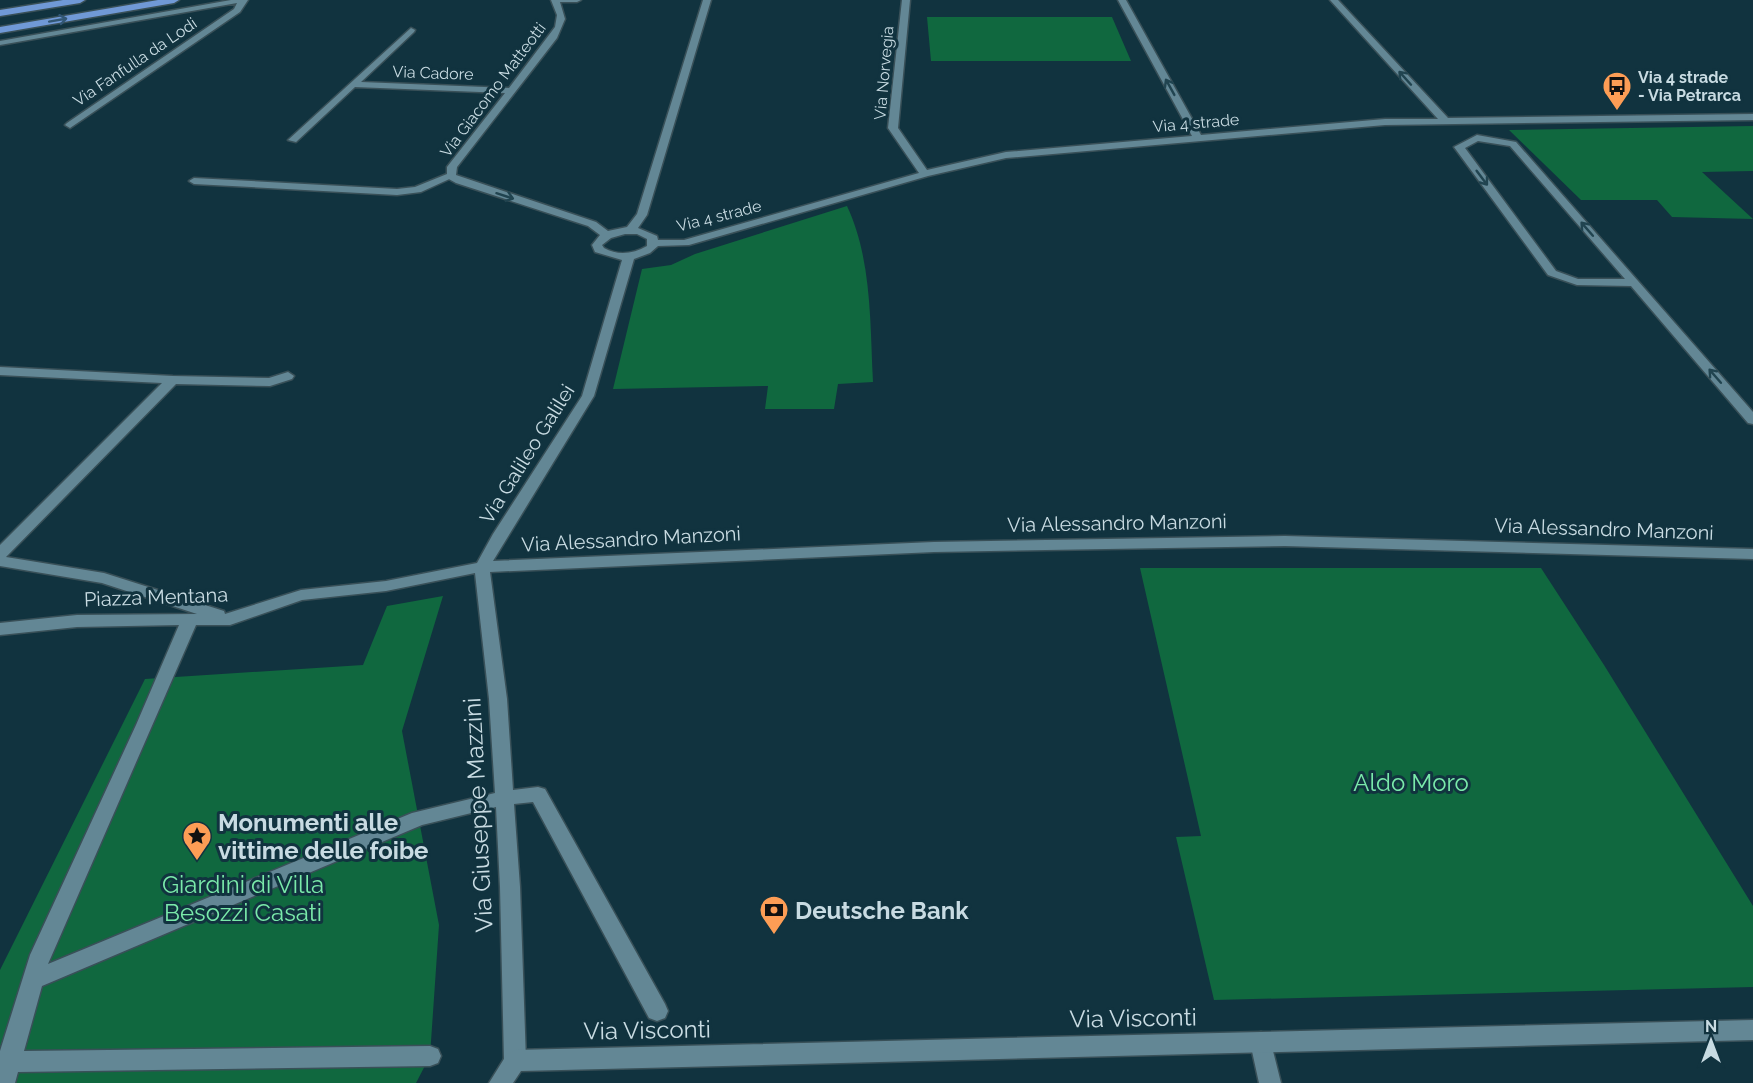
<svg xmlns="http://www.w3.org/2000/svg" width="1753" height="1083" viewBox="0 0 1753 1083" font-family="Raleway,sans-serif">
  <rect width="100%" height="100%" fill="#11333f"/>
  <!-- green -->
  <path fill="#10683f" d="M 927,17 L 1112,17 L 1131,61 L 931,61 Z
    M 1753,126 L 1753,171 L 1702,172 L 1753,219 L 1672,217 L 1657,200 L 1581,200 L 1509,130 Z
    M 847,206 C 872,259 870,324 873,382 L 838,384 L 834,409 L 765,409 L 768,386 L 613,389 L 642,269 L 671,265 L 695,254 Z
    M 1140,568 L 1541,568 L 1604,665 L 1753,906 L 1753,987 L 1214,1000 L 1176,837 L 1201,836 Z
    M 443,596 L 402,731 L 439,925 L 430,1056 L 416,1083 L 0,1083 L 0,970 L 145,679 L 363,665 L 387,606 Z"/>
  <g fill="none" stroke-linecap="round" stroke-linejoin="round">
    <!-- lane casing -->
    <g stroke="#395058" stroke-width="3">
      <path id="lane" d="M 447,174 L 456,176 L 421,192 L 397,195 L 194,184 L 189,181 L 194,178 L 397,189 L 415,187 Z"/>
    </g>
    <!-- street casing -->
    <g stroke="#395058" stroke-width="3">
      <path id="street" d="M 231,0 L 248,0 L 240,12 L 70,128 L 65,125 L 67,123 L 234,9 L 237,3 L 0,45 L 0,41 Z
        M 551,0 L 581,0 L 577,2 L 560,2 L 565,19 L 557,38 L 457,167 L 456,175 L 596,222 L 608,231 L 627,227 L 637,214 L 703,0 L 711,0 L 647,215 L 638,228 L 657,236 L 658,240 L 684,240 L 919,173 L 888,128 L 902,0 L 910,0 L 898,128 L 927,170 L 1006,152 L 1192,136 L 1118,0 L 1126,0 L 1201,135 L 1385,119 L 1438,119 L 1330,0 L 1338,0 L 1448,118 L 1753,114 L 1753,120 L 1385,125 L 1006,158 L 928,176 L 689,245 L 658,246 L 650,253 L 634,259 L 594,396 L 493,561 L 934,542 L 1285,536 L 1753,549 L 1753,559 L 1285,546 L 934,552 L 490,572 L 507,699 L 513,790 L 538,787 L 545,789 L 665,1004 L 668,1011 L 665,1018 L 657,1021 L 649,1018 L 533,802 L 514,804 L 520,887 L 526,1061 L 523,1068 L 515,1072 L 507,1068 L 504,1061 L 500,887 L 496,807 L 422,825 L 42,986 L 24,1051 L 430,1046 L 438,1049 L 441,1056 L 438,1063 L 430,1066 L 18,1072 L 15,1083 L 0,1083 L 0,1051 L 30,955 L 136,725 L 179,625 L 77,627 L 0,635 L 0,623 L 77,615 L 197,614 L 102,583 L 0,566 L 0,545 L 162,383 L 0,375 L 0,367 L 173,376 L 269,378 L 288,372 L 294,376 L 292,379 L 270,386 L 176,384 L 6,557 L 104,573 L 224,611 L 225,614 L 301,590 L 386,581 L 477,563 L 493,534 L 582,396 L 622,260 L 595,252 L 592,245 L 600,235 L 588,226 L 456,183 L 447,178 L 447,167 L 505,93 L 355,87 L 296,142 L 288,140 L 411,28 L 415,30 L 414,32 L 361,82 L 509,88 L 555,27 L 557,15 ZM 625,234 L 637,234 L 647,239 L 647,246 C 633,254 618,256 604,248 L 602,245 L 611,238 ZM 475,573 L 489,699 L 495,793 L 412,813 L 48,964 L 196,625 L 230,625 L 302,600 L 386,591 Z
        M 1477,135 L 1516,142 L 1753,412 L 1753,424 L 1748,423 L 1631,286 L 1577,285 L 1548,275 L 1454,147 ZM 1478,141 L 1510,146 L 1625,279 L 1578,279 L 1556,271 L 1465,148 Z
        M 1261,1032 L 1269,1035 L 1281,1083 L 1259,1083 L 1250,1042 L 1253,1035 Z"/>
    </g>
    <!-- secondary casing -->
    <g stroke="#395058" stroke-width="3">
      <path id="secondary" d="M 1753,1020 L 1753,1040 L 521,1071 L 513,1083 L 489,1083 L 507,1054 L 515,1050 Z"/>
    </g>
    <!-- highway casing -->
    <g stroke="#395058" stroke-width="3">
      <path id="highway" d="M 63,0 L 85,0 L 80,3 L 0,16 L 0,10 Z
        M 158,0 L 179,0 L 174,3 L 0,33 L 0,27 Z"/>
    </g>
    <!-- lane -->
    <use href="#lane" fill="#638795" fill-rule="evenodd"/>
    <!-- street -->
    <use href="#street" fill="#638795" fill-rule="evenodd"/>
    <!-- secondary -->
    <use href="#secondary" fill="#638795" fill-rule="evenodd"/>
    <!-- highway -->
    <use href="#highway" fill="#7099d6" fill-rule="evenodd"/>
  </g>
  <!-- one-way arrows -->
  <defs><path id="oneway-shaft" d="M-6 0H5M1.5-3L5.5 0L1.5 3" fill="none" stroke-width="1.6" stroke-linecap="round" stroke-linejoin="round" transform="scale(1.5)"/></defs>
  <use stroke="#325774" href="#oneway-shaft" transform="translate(58 20) rotate(-10)"/>
  <g stroke="#214450">
    <use href="#oneway-shaft" transform="translate(1405 78) rotate(-132)"/>
    <use href="#oneway-shaft" transform="translate(1170 87) rotate(-119)"/>
    <use href="#oneway-shaft" transform="translate(1482 178) rotate(53)"/>
    <use href="#oneway-shaft" transform="translate(505 196) rotate(18)"/>
    <use href="#oneway-shaft" transform="translate(1587 229) rotate(-131)"/>
    <use href="#oneway-shaft" transform="translate(1715 376) rotate(-131)"/>
  </g>
  <!-- icons -->
  <defs>
    <g id="bus-pin" transform="scale(1.5)"><path d="M0 17L-7.5 6A9.5 9.5 0 1 1 7.5 6Z" fill="#fd9d55" stroke="#11333f"/><path d="M-5-6H5V4H4V6H2V4H-2V6H-4V4H-5ZM-3.5-4V0h7V-4ZM-3.5 1.2v1.5H-2V1.2ZM2 1.2v1.5H3.5V1.2Z" fill="#111"/></g>
    <g id="sight-pin" transform="scale(1.5)"><path d="M0 17L-7.5 6A9.5 9.5 0 1 1 7.5 6Z" fill="#fd9d55" stroke="#11333f"/><path d="M0-6L1.8-2.2L6-1.7L2.9 1.2L3.7 5.4L0 3.3L-3.7 5.4L-2.9 1.2L-6-1.7L-1.8-2.2Z" fill="#111"/></g>
    <g id="bank-pin" transform="scale(1.5)"><path d="M0 17L-7.5 6A9.5 9.5 0 1 1 7.5 6Z" fill="#fd9d55" stroke="#11333f"/><path d="M-6-4H6V4H-6ZM0-2.3a2.3 2.3 0 1 0 0 4.6a2.3 2.3 0 1 0 0-4.6Z" fill="#111"/></g>
  </defs>
  <g fill-rule="evenodd">
    <use href="#bus-pin" x="1617" y="86"/>
    <use href="#sight-pin" x="197" y="836"/>
    <use href="#bank-pin" x="774" y="910"/>
  </g>
  <g text-anchor="middle" dominant-baseline="central" stroke-width="6" stroke-linejoin="round" paint-order="stroke">
    <!-- far-street labels -->
    <g font-size="16" fill="#c8dbe2" stroke="#11333f">
      <text transform="translate(135 62) rotate(-34)">Via Fanfulla da Lodi</text>
      <text transform="translate(433 73) rotate(2)">Via Cadore</text>
      <text transform="translate(884 73) rotate(-85)">Via Norvegia</text>
      <text transform="translate(493 90) rotate(-53)">Via Giacomo Matteotti</text>
      <text transform="translate(1196 123) rotate(-5)">Via 4 strade</text>
      <text transform="translate(719 216) rotate(-14)">Via 4 strade</text>
    </g>
    <!-- far-poi labels -->
    <g font-size="16" font-weight="bold" fill="#c8dbe2" stroke="#11333f" text-anchor="start">
      <text x="1638" y="77">Via 4 strade<tspan x="1638" dy="18">- Via Petrarca</tspan></text>
    </g>
    <!-- street labels -->
    <g font-size="20" fill="#c8dbe2" stroke="#11333f">
      <text transform="translate(527 454) rotate(-58)">Via Galileo Galilei</text>
      <text transform="translate(1117 523) rotate(-1)">Via Alessandro Manzoni</text>
      <text transform="translate(1604 529) rotate(2)">Via Alessandro Manzoni</text>
      <text transform="translate(631 539) rotate(-3)">Via Alessandro Manzoni</text>
      <text transform="translate(156 597) rotate(-2)">Piazza Mentana</text>
    </g>
    <!-- near-park labels -->
    <g font-size="24" fill="#7aeaaa" stroke="#11333f">
      <text x="1411" y="782">Aldo Moro</text>
      <text x="243" y="884">Giardini di Villa<tspan x="243" dy="28">Besozzi Casati</tspan></text>
    </g>
    <!-- near-street labels -->
    <g font-size="24" fill="#c8dbe2" stroke="#11333f">
      <text transform="translate(478 815) rotate(-93)">Via Giuseppe Mazzini</text>
      <text transform="translate(1133 1018) rotate(-1)">Via Visconti</text>
      <text transform="translate(647 1030) rotate(-1)">Via Visconti</text>
    </g>
    <!-- near-poi labels -->
    <g font-size="24" font-weight="bold" fill="#c8dbe2" stroke="#11333f" text-anchor="start">
      <text x="218" y="822">Monumenti alle<tspan x="218" dy="28">vittime delle foibe</tspan></text>
      <text x="795" y="910">Deutsche Bank</text>
    </g>
  </g>
  <!-- north arrow -->
  <g transform="translate(1711 1041)" stroke="#11333f" stroke-width="4.5" paint-order="stroke">
  <path d="M0-4.5L10 22L0 15L-10 22Z" fill="#c8dbe2"/>
  <text y="-9" font-size="16" font-weight="bold" text-anchor="middle" fill="#c8dbe2">N</text>
  </g>
</svg>
